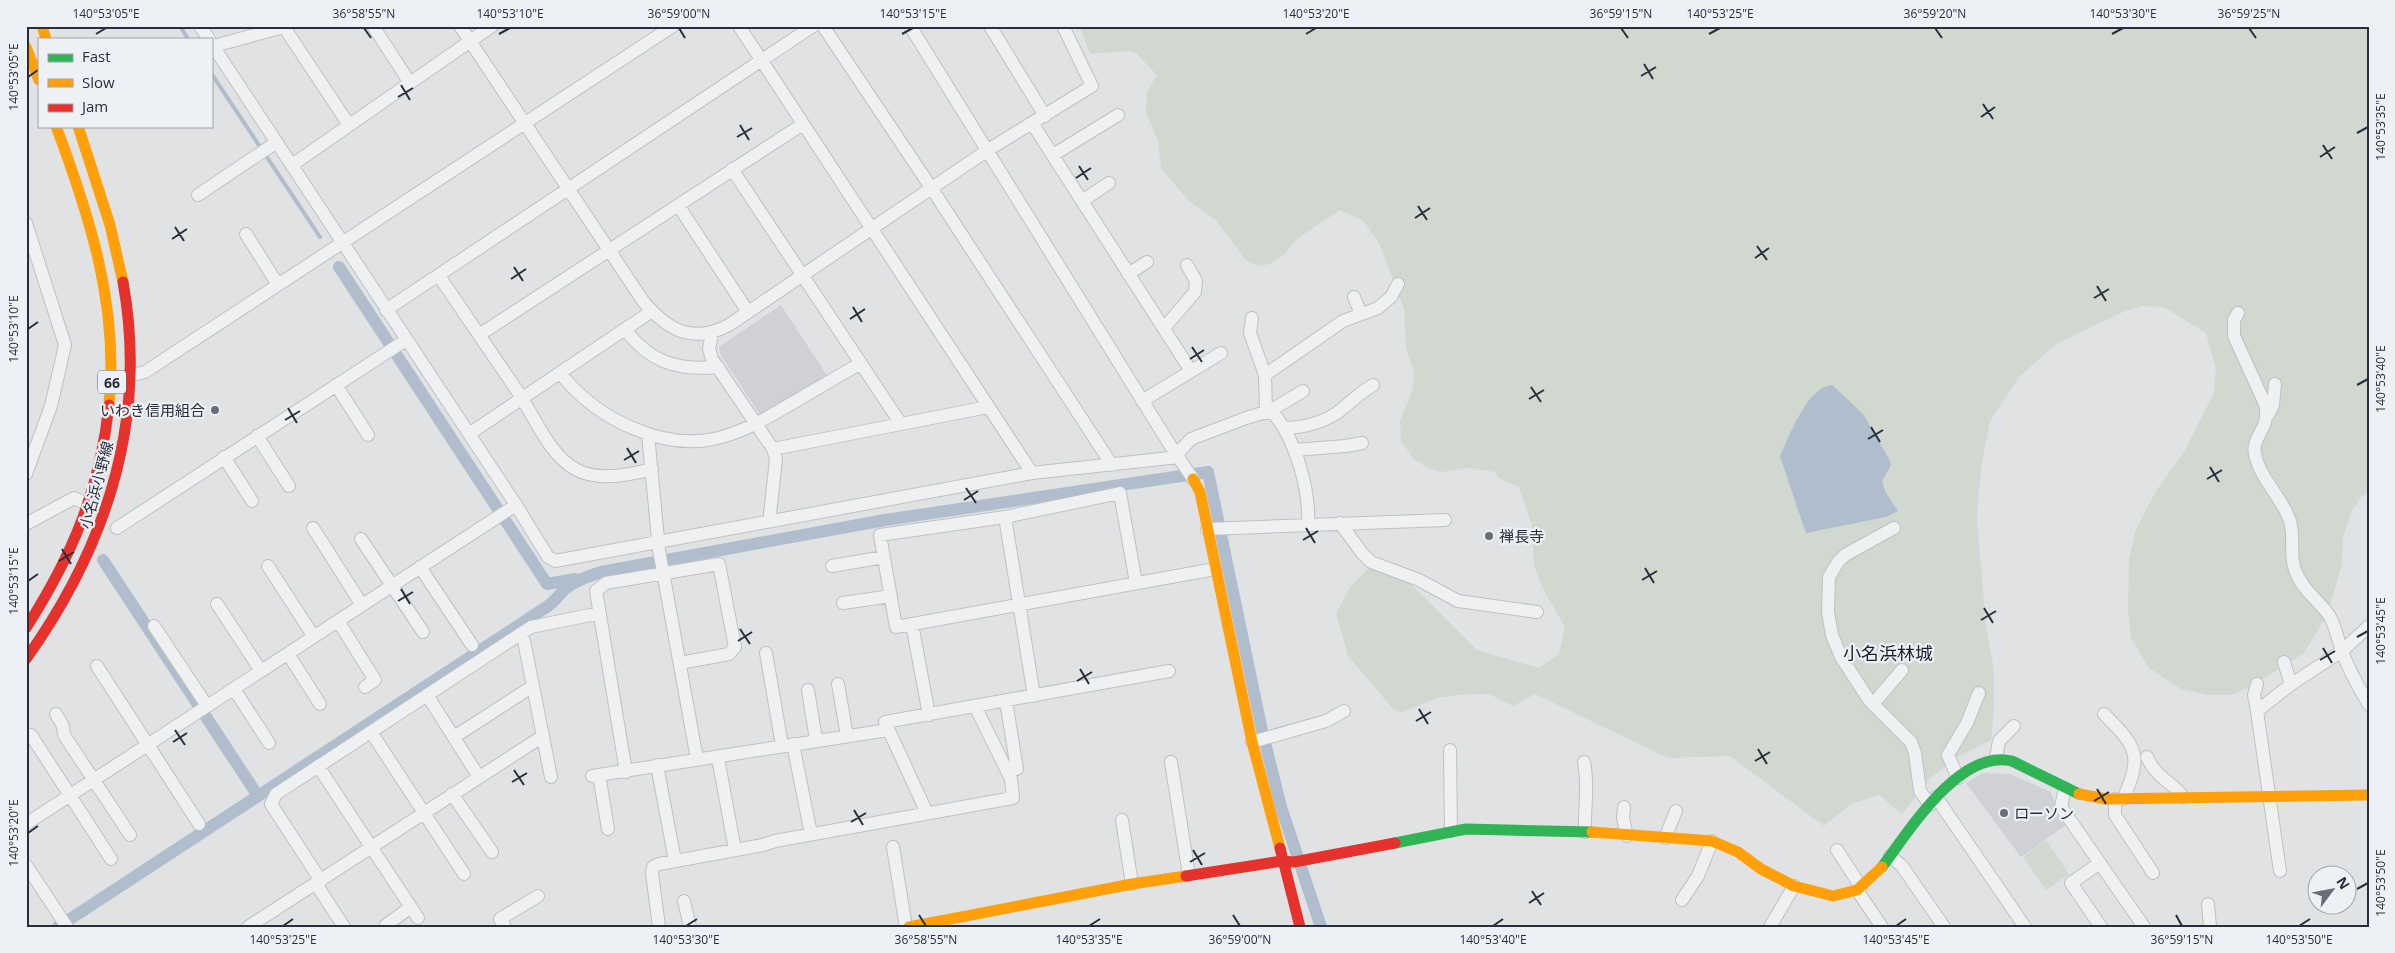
<svg xmlns="http://www.w3.org/2000/svg" width="2395" height="953" viewBox="0 0 2395 953" font-family="'Open Sans','Noto Sans JP',sans-serif">
  <rect width="100%" height="100%" fill="#e0e2e4"/>
  <!-- built -->
  <path fill="#cfd1d7" d="M 781,305 L 828,377 L 761,416 L 720,354 L 719,347 Z
    M 1983,773 L 2010,774 L 2051,792 L 2056,807 L 2066,825 L 2021,857 L 1966,783 Z"/>
  <!-- green -->
  <path fill="#d0d8d0" d="M 1080,26 L 2369,26 L 2369,491 L 2361,497 L 2351,512 L 2343,538 L 2342,564 L 2330,605 L 2324,620 L 2304,653 L 2252,686 L 2231,695 L 2208,695 L 2181,689 L 2149,668 L 2131,638 L 2128,611 L 2129,560 L 2136,529 L 2156,491 L 2184,452 L 2214,393 L 2216,368 L 2206,333 L 2164,307 L 2142,306 L 2123,312 L 2056,344 L 2020,376 L 1990,421 L 1981,468 L 1977,517 L 1986,626 L 1994,670 L 1994,708 L 1991,740 L 1958,757 L 1930,778 L 1902,814 L 1879,795 L 1851,804 L 1824,826 L 1730,756 L 1668,758 L 1535,694 L 1513,706 L 1489,694 L 1457,695 L 1437,698 L 1401,713 L 1393,709 L 1348,656 L 1336,613 L 1351,586 L 1369,568 L 1405,578 L 1477,650 L 1539,668 L 1559,654 L 1565,627 L 1543,589 L 1534,566 L 1532,525 L 1519,487 L 1499,478 L 1495,472 L 1468,468 L 1443,472 L 1429,469 L 1414,459 L 1401,441 L 1400,421 L 1413,389 L 1414,372 L 1406,348 L 1404,308 L 1379,243 L 1364,221 L 1340,210 L 1311,229 L 1294,242 L 1285,254 L 1270,264 L 1258,266 L 1246,260 L 1216,220 L 1189,201 L 1161,168 L 1158,141 L 1146,113 L 1147,91 L 1157,75 L 1135,52 L 1129,51 L 1090,54 Z
    M 2046,840 L 2069,874 L 2046,890 L 2023,857 Z"/>
  <!-- water -->
  <path fill="#b0bdcd" d="M 1832,385 L 1863,414 L 1889,459 L 1891,465 L 1882,481 L 1886,493 L 1898,511 L 1886,517 L 1806,533 L 1780,456 C 1790,435 1807,387 1832,385 Z"/>
  <g fill="none" stroke-linecap="round" stroke-linejoin="round">
    <!-- stream -->
    <path stroke="#b0bdcd" stroke-width="4" d="M 180,26 L 188,39
      M 211,73 L 320,237"/>
    <!-- canal -->
    <path stroke="#b0bdcd" stroke-width="12" d="M 339,267 L 547,584 L 575,579
      M 103,560 L 258,796
      M 58,927 L 548,606 C 555,601 559,595 565,589 C 574,581 589,576 601,572 L 885,520 L 1208,472 L 1262,731 L 1281,807 L 1321,927"/>
    <!-- street casing -->
    <g stroke="#bec0c2" stroke-width="14">
      <path id="street" d="M 200,26 L 209,39
        M 373,26 L 410,83
        M 460,26 L 643,301 C 668,331 693,344 729,325 L 988,150 L 1092,86 L 1063,26
        M 739,26 L 1032,473
        M 823,26 L 932,189 L 1112,465
        M 910,26 L 1170,445 L 1193,479
        M 990,26 L 1045,116
        M 284,27 L 349,125
        M 211,43 L 516,505 L 548,557 L 555,561 L 1032,473 L 1179,457
        M 214,46 L 287,26
        M 1032,123 L 1191,371
        M 1053,155 L 1118,115
        M 292,165 L 492,26
        M 732,169 L 901,424
        M 198,195 L 277,142
        M 1082,201 L 1109,183
        M 678,205 L 748,312
        M 26,223 L 65,345 L 51,406 L 26,474
        M 246,234 L 278,285
        M 1128,274 L 1147,262
        M 439,276 C 466,316 493,355 520,395 C 536,420 550,456 577,470 C 598,481 630,475 652,469
        M 1354,297 L 1361,314
        M 386,310 L 813,26
        M 2238,313 L 2234,320 L 2234,336 L 2265,404 C 2271,430 2251,436 2255,454 C 2260,479 2282,497 2290,521 C 2295,537 2289,554 2295,570 C 2301,588 2318,600 2329,615 C 2336,627 2337,638 2342,651 C 2348,669 2359,688 2369,705
        M 1252,318 L 1250,333 L 1265,375 L 1266,412
        M 1164,328 L 1195,292 L 1196,281 L 1187,265
        M 625,329 C 649,362 678,371 718,367
        M 712,334 L 709,349 L 712,359 L 773,449 L 988,407
        M 479,335 L 803,124
        M 560,373 C 580,398 605,417 635,429 C 697,455 735,437 789,405 C 813,391 837,377 861,363
        M 1265,375 L 1343,321 L 1378,308 L 1391,297 L 1398,284
        M 124,377 L 145,372 L 673,26
        M 336,385 L 368,435
        M 1142,401 L 1221,353
        M 1268,412 L 1303,391
        M 2268,415 L 2273,405 L 2275,384
        M 1284,428 C 1303,428 1327,422 1342,409 C 1353,400 1361,392 1373,385
        M 469,434 L 652,311
        M 648,434 L 659,550 L 697,759
        M 257,436 L 289,486
        M 1294,450 L 1346,446 L 1362,443
        M 1177,454 L 1191,439 L 1246,418 L 1266,412 L 1274,414 C 1296,441 1310,490 1308,525
        M 224,457 L 252,501
        M 1005,517 L 1034,696
        M 771,521 L 770,514 L 776,459 L 773,449
        M 1340,523 L 1362,553 L 1371,562 L 1419,580 L 1458,601 L 1537,612
        M 26,524 L 74,498 L 89,505
        M 117,528 L 406,340
        M 313,528 L 362,605
        M 1894,528 L 1845,555 L 1838,562 L 1829,577 L 1828,612 L 1832,635 L 1841,657 L 1869,700 L 1911,742 L 1915,753 L 1920,791 L 1930,805
        M 1207,529 L 1445,520
        M 361,539 L 423,632
        M 268,566 L 314,637
        M 832,566 L 884,557
        M 420,567 L 472,645
        M 1136,583 L 1120,493 L 1005,517 L 880,535 L 896,627 L 1215,569
        M 843,603 L 891,596
        M 217,604 L 261,671
        M 338,621 L 375,680 L 365,687
        M 912,624 L 929,715
        M 154,626 L 207,706
        M 520,634 L 524,641 L 551,777
        M 766,653 L 782,745
        M 288,654 L 320,704
        M 2284,662 L 2291,685
        M 97,666 L 199,824
        M 838,684 L 847,736
        M 2257,684 L 2254,695 L 2257,711
        M 234,689 L 269,743
        M 808,690 L 816,740
        M 427,695 L 479,777
        M 1006,701 L 1017,769
        M 1873,704 L 1902,670
        M 56,714 L 63,726 L 64,735 L 130,835
        M 2104,714 C 2137,747 2143,755 2123,799
        M 371,732 L 464,874
        M 31,735 L 111,859
        M 454,737 L 533,686
        M 1252,742 L 1326,721 L 1344,711
        M 793,744 L 811,834
        M 1450,750 L 1451,831
        M 2147,757 C 2157,780 2174,782 2183,797
        M 718,758 L 735,850
        M 1996,758 L 1999,741 L 2014,726
        M 1171,762 L 1189,875
        M 1584,762 C 1589,786 1584,809 1585,832
        M 657,765 L 675,861
        M 318,766 L 418,918
        M 626,772 L 596,591 L 606,583 L 719,564 L 735,647 L 729,654 L 680,663
        M 599,775 L 608,829
        M 592,776 L 888,730
        M 1958,778 L 1948,755 L 1967,723 L 1979,693
        M 2065,788 L 2061,807 L 2144,927
        M 452,794 L 492,852
        M 1936,797 L 2025,927
        M 2115,799 L 2115,815 L 2153,873
        M 1624,807 L 1623,818 L 1627,836
        M 927,813 L 885,722 L 1169,671
        M 1122,820 L 1132,884
        M 26,824 L 516,505
        M 1665,838 L 1676,811
        M 893,847 L 906,927
        M 1837,850 L 1861,887
        M 1890,856 L 1902,866 L 1944,927
        M 2100,863 L 2071,883 L 2101,927
        M 26,865 L 67,927
        M 2280,871 L 2257,711 L 2293,683 L 2342,651 L 2369,626
        M 321,881 L 271,804 L 276,794 L 531,627 L 600,613
        M 316,884 L 344,927
        M 1857,890 L 1882,927
        M 1682,900 L 1698,876 L 1712,841
        M 684,901 L 690,927
        M 2208,904 L 2210,927
        M 386,925 L 411,907
        M 248,927 L 543,736
        M 505,927 L 500,919 L 538,896
        M 659,927 L 652,873 L 653,867 L 659,864 L 763,845 L 775,841 L 1013,798 L 1011,779 L 975,706
        M 1770,927 L 1794,886"/>
    </g>
    <!-- street -->
    <use href="#street" stroke="#eff0f1" stroke-width="12"/>
    <!-- fast -->
    <path stroke="#30b455" stroke-width="11" d="M 1395,843 L 1466,829 L 1592,832
      M 1882,867 C 1909,831 1960,748 2012,761 L 2079,794"/>
    <!-- slow -->
    <path stroke="#ff9f0a" stroke-width="11" d="M 42,26 L 46,39
      M 26,47 L 39,80
      M 56,126 C 90,217 119,307 109,405
      M 78,126 L 110,225 L 123,282
      M 1193,479 L 1200,492 L 1252,742 L 1280,848
      M 2079,794 L 2106,799 L 2369,795
      M 1592,832 L 1712,841 L 1738,852 L 1761,869 L 1794,886 L 1833,896 L 1857,890 L 1882,867
      M 909,927 L 1132,884 L 1186,876"/>
    <!-- jam -->
    <path stroke="#e5322d" stroke-width="11" d="M 26,628 C 72,556 100,490 109,405
      M 26,659 C 106,547 148,420 123,282
      M 1280,848 L 1300,927
      M 1186,876 L 1282,861 L 1294,862 L 1395,843"/>
  </g>
  <!-- ticks -->
  <path fill="none" stroke="#292e3c" stroke-width="2" d="M 364,28 L 371,38M 679,28 L 685,38M 1621,28 L 1628,38M 1935,28 L 1942,38M 2249,28 L 2256,38M 96,34 L 106,28M 499,34 L 510,28M 902,34 L 913,28M 1306,34 L 1316,28M 1709,34 L 1720,28M 2112,34 L 2123,28M 1644,64 L 1653,79M 1641,76 L 1656,67M 28,77 L 38,70M 401,85 L 410,100M 398,97 L 413,88M 1983,104 L 1993,119M 1981,117 L 1995,107M 740,125 L 749,140M 2357,133 L 2368,127M 737,137 L 752,128M 2323,145 L 2332,159M 2320,157 L 2335,147M 1079,166 L 1088,180M 1076,178 L 1091,168M 1418,206 L 1427,220M 1415,218 L 1430,208M 175,227 L 184,241M 172,239 L 187,229M 1757,246 L 1767,260M 1755,258 L 1769,248M 514,267 L 523,281M 511,279 L 526,269M 2097,286 L 2106,301M 2094,298 L 2109,289M 853,307 L 862,322M 850,319 L 865,309M 28,329 L 38,322M 1192,347 L 1202,362M 1190,359 L 1204,350M 2357,385 L 2368,379M 1531,387 L 1541,402M 1529,399 L 1544,390M 288,408 L 297,423M 285,420 L 300,411M 1871,427 L 1880,442M 1868,439 L 1883,430M 627,448 L 636,463M 624,460 L 639,451M 2210,467 L 2219,482M 2207,479 L 2222,470M 966,488 L 976,503M 964,500 L 978,491M 1306,528 L 1315,543M 1303,540 L 1318,531M 62,549 L 71,564M 59,561 L 74,552M 1645,568 L 1654,583M 1642,580 L 1657,571M 28,581 L 38,574M 401,589 L 410,604M 398,601 L 413,592M 1984,608 L 1993,623M 1981,620 L 1996,611M 740,629 L 750,644M 2357,637 L 2368,631M 738,641 L 752,632M 2323,648 L 2332,663M 2320,660 L 2335,651M 1080,669 L 1089,684M 1077,681 L 1092,672M 1419,709 L 1428,724M 1416,721 L 1431,712M 175,730 L 185,745M 173,742 L 187,733M 1758,749 L 1767,764M 1755,761 L 1770,752M 514,770 L 524,785M 512,782 L 527,773M 2097,789 L 2106,804M 2094,801 L 2109,792M 854,810 L 863,825M 851,822 L 866,813M 28,833 L 38,826M 1193,850 L 1202,865M 1190,862 L 1205,853M 2357,889 L 2368,883M 1532,891 L 1541,905M 1529,903 L 1544,893M 919,915 L 926,926M 1233,915 L 1240,926M 2176,915 L 2182,926M 283,926 L 293,919M 686,926 L 697,919M 1089,926 L 1100,919M 1493,926 L 1503,919M 1896,926 L 1906,919M 2299,926 L 2310,919"/>
  <!-- markers -->
  <g fill="#696d77" stroke="#edf0f4" stroke-width="2">
    <circle cx="215" cy="410" r="5"/>
    <circle cx="1489" cy="536" r="5"/>
    <circle cx="2004" cy="813" r="5"/>
  </g>
  <g text-anchor="middle" dominant-baseline="central" stroke-width="4.5" stroke-linejoin="round" paint-order="stroke">
    <!-- shield labels -->
    <rect fill="#edf0f4" stroke="#646873" stroke-width="1" x="98" y="370.5" width="28" height="23" rx="4"/>
    <g font-size="14" font-weight="bold" fill="#292e3c">
      <text x="112" y="382">66</text>
    </g>
    <!-- poi labels -->
    <g font-size="15" fill="#292e3c" stroke="#edf0f4" text-anchor="start">
      <text x="205" y="410" text-anchor="end">いわき信用組合</text>
      <text x="1499" y="536">禅長寺</text>
      <text x="2014" y="813">ローソン</text>
    </g>
    <!-- street labels -->
    <g font-size="15" fill="#292e3c" stroke="#edf0f4">
      <text transform="translate(96 485) rotate(-75)">小名浜小野線</text>
    </g>
    <!-- quarter labels -->
    <g font-size="18" fill="#1b202c" stroke="#edf0f4">
      <text x="1888" y="653">小名浜林城</text>
    </g>
  </g>
  <!-- border -->
  <rect width="2395" height="953" fill="none" stroke="#edf0f4" stroke-width="55"/>
  <!-- legend -->
  <rect x="38" y="38" width="175" height="90" fill="#edf0f4" stroke="#9fa2aa"/>
  <rect x="48" y="54" width="25" height="8" fill="#30b455" stroke="#9fa2aa"/>
  <text x="82" y="62" font-size="15" fill="#292e3c">Fast</text>
  <rect x="48" y="79" width="25" height="8" fill="#ff9f0a" stroke="#9fa2aa"/>
  <text x="82" y="88" font-size="15" fill="#292e3c">Slow</text>
  <rect x="48" y="104" width="25" height="8" fill="#e5322d" stroke="#9fa2aa"/>
  <text x="82" y="112" font-size="15" fill="#292e3c">Jam</text>
  <!-- north arrow -->
  <g transform="translate(2332 890) rotate(58)"><circle r="24" fill="#edf0f4" stroke="#9fa2aa"/>
  <path d="M0-4L9 19L0 12L-9 19Z" fill="#696d77"/>
  <text y="-8" font-size="14" font-weight="bold" text-anchor="middle" fill="#292e3c">N</text>
  </g>
  <rect x="28" y="28" width="2340" height="898" fill="none" stroke="#292e3c" stroke-width="2"/>
  <g font-size="12" text-anchor="middle" fill="#292e3c">
    <text x="106" y="18">140°53'05"E</text>
    <text x="364" y="18">36°58'55"N</text>
    <text x="510" y="18">140°53'10"E</text>
    <text x="679" y="18">36°59'00"N</text>
    <text x="913" y="18">140°53'15"E</text>
    <text x="1316" y="18">140°53'20"E</text>
    <text x="1621" y="18">36°59'15"N</text>
    <text x="1720" y="18">140°53'25"E</text>
    <text x="1935" y="18">36°59'20"N</text>
    <text x="2123" y="18">140°53'30"E</text>
    <text x="2249" y="18">36°59'25"N</text>
    <text transform="translate(14 77) rotate(-90)" y="4">140°53'05"E</text>
    <text transform="translate(2381 127) rotate(-90)" y="4">140°53'35"E</text>
    <text transform="translate(14 329) rotate(-90)" y="4">140°53'10"E</text>
    <text transform="translate(2381 379) rotate(-90)" y="4">140°53'40"E</text>
    <text transform="translate(14 581) rotate(-90)" y="4">140°53'15"E</text>
    <text transform="translate(2381 631) rotate(-90)" y="4">140°53'45"E</text>
    <text transform="translate(14 833) rotate(-90)" y="4">140°53'20"E</text>
    <text transform="translate(2381 883) rotate(-90)" y="4">140°53'50"E</text>
    <text x="283" y="944">140°53'25"E</text>
    <text x="686" y="944">140°53'30"E</text>
    <text x="926" y="944">36°58'55"N</text>
    <text x="1089" y="944">140°53'35"E</text>
    <text x="1240" y="944">36°59'00"N</text>
    <text x="1493" y="944">140°53'40"E</text>
    <text x="1896" y="944">140°53'45"E</text>
    <text x="2182" y="944">36°59'15"N</text>
    <text x="2299" y="944">140°53'50"E</text>
  </g>
</svg>
